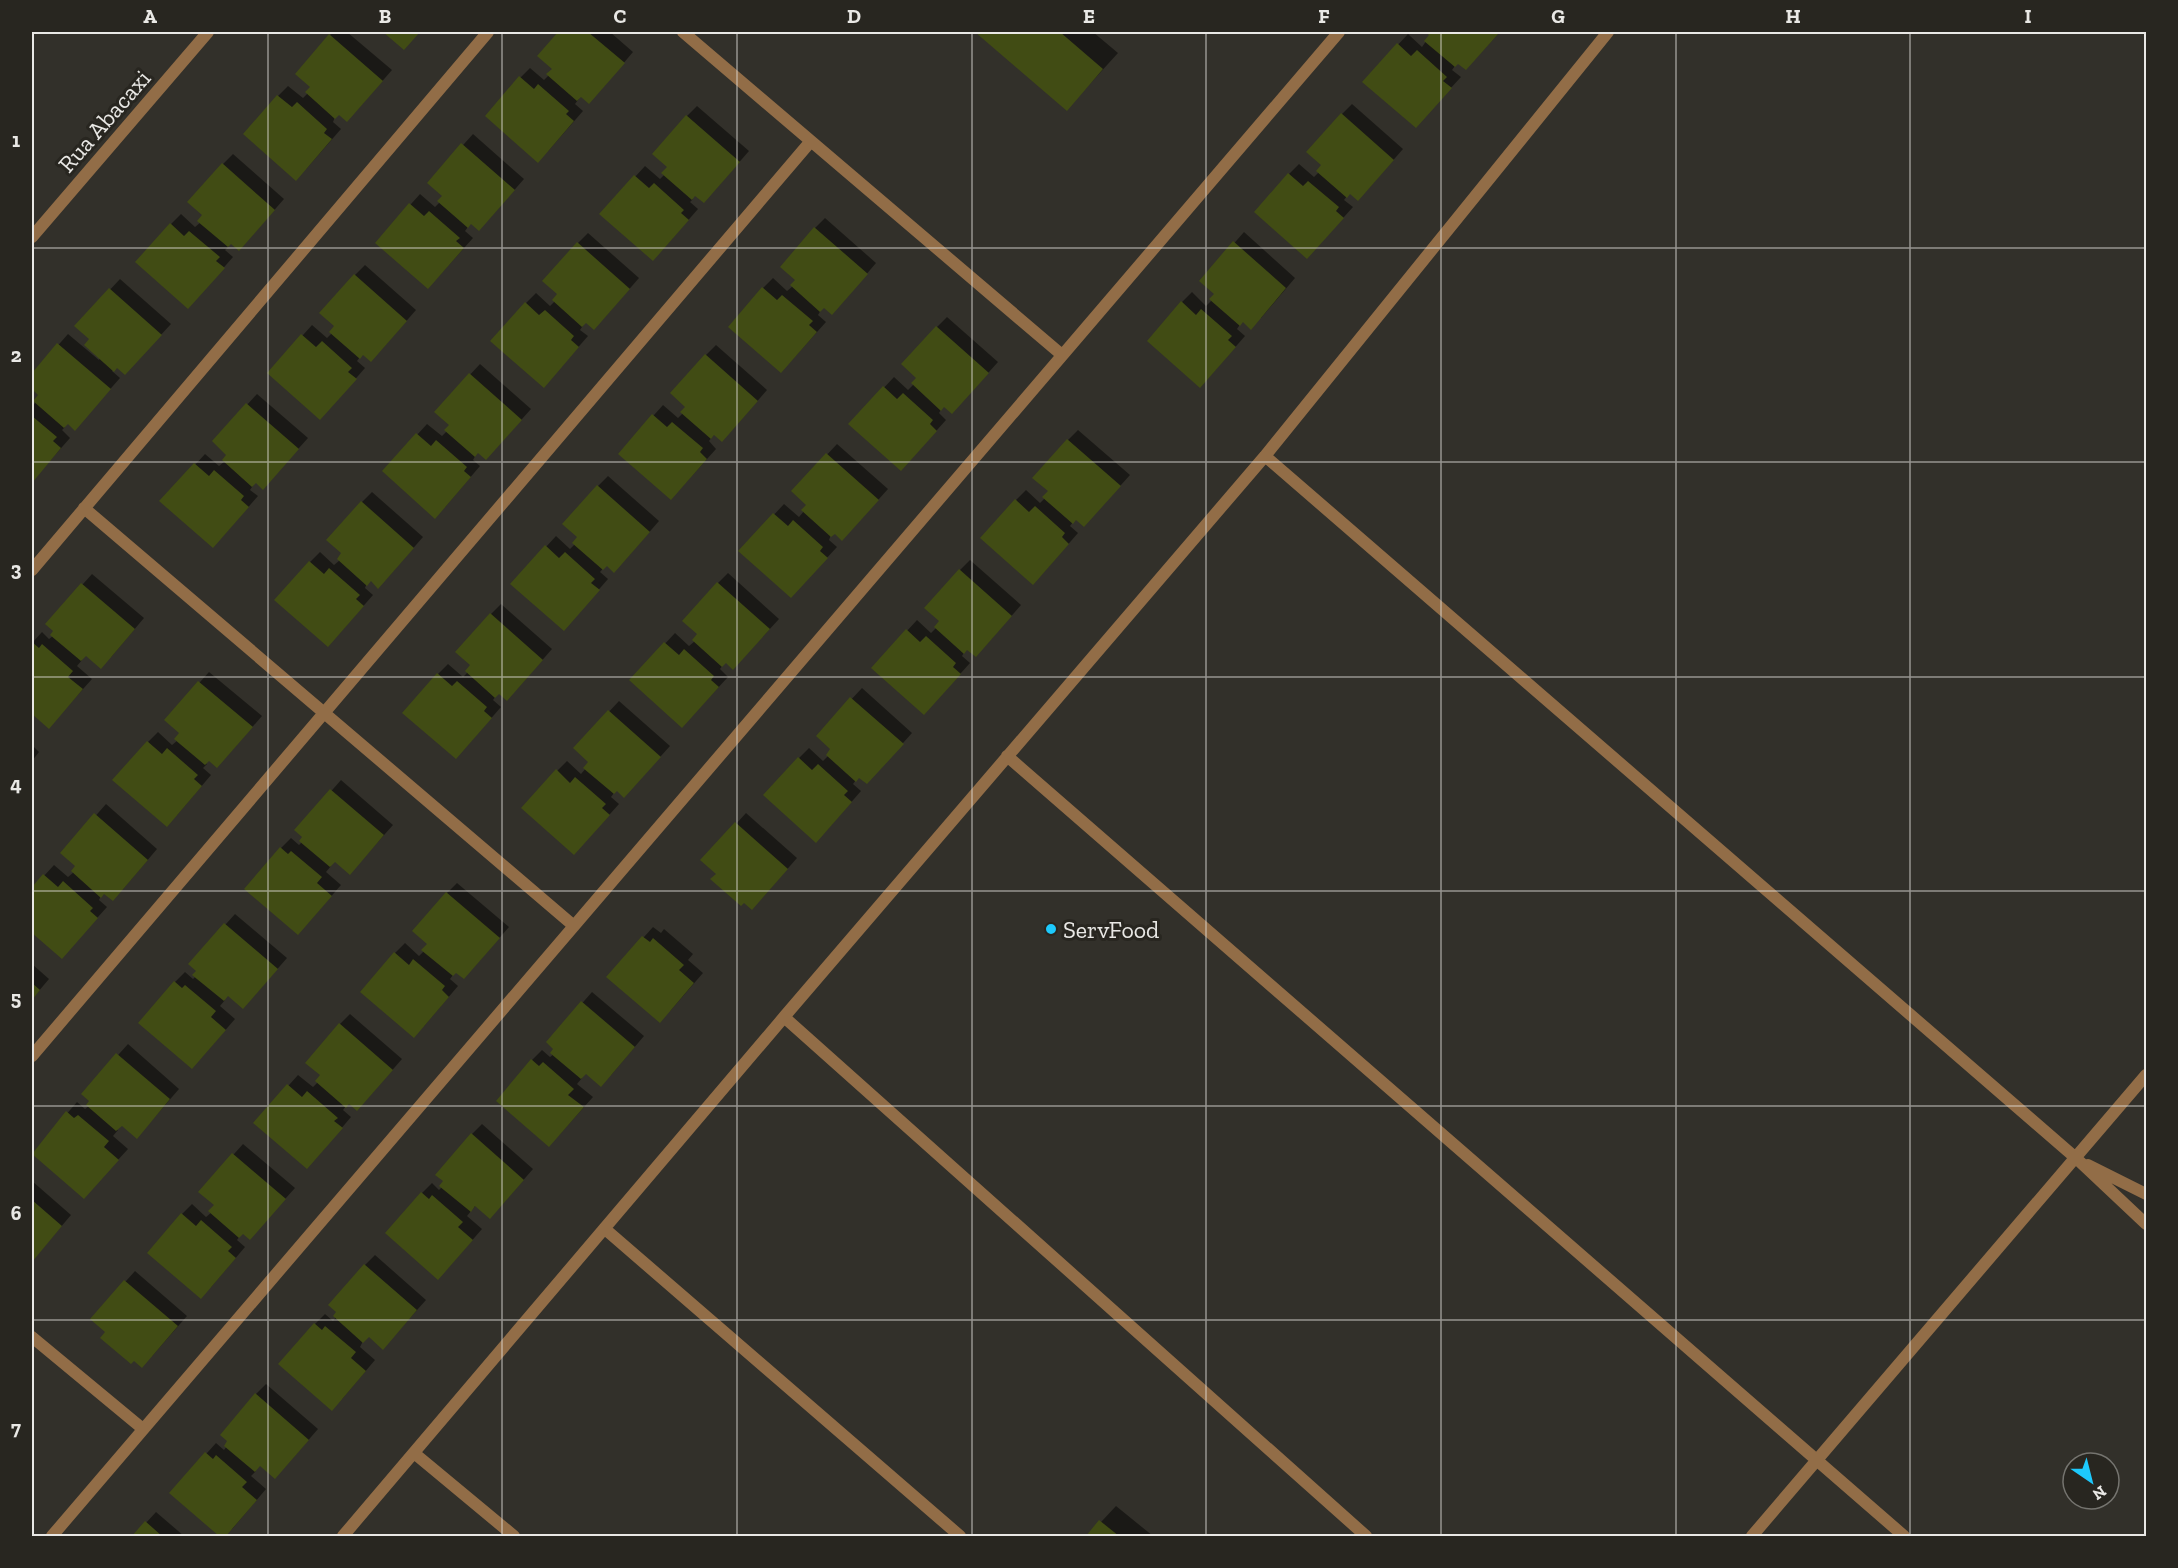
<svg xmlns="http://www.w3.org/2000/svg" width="2178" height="1568" viewBox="0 0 2178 1568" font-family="'Zilla Slab',serif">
  <rect width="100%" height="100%" fill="#32302a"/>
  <!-- shadow -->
  <path fill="#0007" d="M 334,32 L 347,32 L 392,70 L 357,110 L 339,113 L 335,117 L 333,122 L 341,129 L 306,169 L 278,96 L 288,86 L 303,98 L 308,93 L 312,87 L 330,35 Z
    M 560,32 L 610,32 L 633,52 L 599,92 L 581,96 L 575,104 L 583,111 L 548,151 L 520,78 L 530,68 L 544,80 L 549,75 L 554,69 L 539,56 Z
    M 978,32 L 1093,32 L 1118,53 L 1067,109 Z
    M 1428,32 L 1500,32 L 1476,58 L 1458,62 L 1452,70 L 1461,77 L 1425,116 L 1364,81 L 1408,34 L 1422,47 L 1431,34 Z
    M 1352,104 L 1403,149 L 1368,189 L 1350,192 L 1344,200 L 1353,207 L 1317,247 L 1289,174 L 1299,164 L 1314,177 L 1319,172 L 1342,114 Z
    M 697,106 L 749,151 L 714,191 L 695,194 L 692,198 L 693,199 L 690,202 L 698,209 L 663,249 L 601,214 L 645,166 L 660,179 L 665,174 L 687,116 Z
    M 473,134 L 524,179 L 489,219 L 471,223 L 465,231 L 473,238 L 438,277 L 377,242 L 420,194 L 435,207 L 440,202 L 444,196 L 429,183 Z
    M 233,154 L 284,199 L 249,239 L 231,242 L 228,245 L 229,246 L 225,250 L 233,257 L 198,297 L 171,224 L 181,214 L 195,227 L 201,222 L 223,164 Z
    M 825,218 L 876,263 L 842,303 L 824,306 L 821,310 L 818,315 L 826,322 L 791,361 L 763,288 L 773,278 L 787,291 L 793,286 L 815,228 Z
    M 1244,232 L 1295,278 L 1261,318 L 1243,320 L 1237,329 L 1245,336 L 1210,376 L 1182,302 L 1192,292 L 1206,306 L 1212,300 L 1216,294 L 1201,281 Z
    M 588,233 L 639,278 L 604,318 L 586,321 L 580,330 L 588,336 L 553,376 L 526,303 L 536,293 L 550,306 L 555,301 L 578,243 Z
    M 365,265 L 416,310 L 381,350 L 363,353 L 357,361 L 365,368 L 330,408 L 269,373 L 312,325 L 327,338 L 332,333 L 336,326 L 355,275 Z
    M 120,279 L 171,324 L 135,363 L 117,366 L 112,371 L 120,378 L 75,429 L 68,422 L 64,425 L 65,427 L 62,430 L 70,438 L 32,481 L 32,407 L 41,395 L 32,387 L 32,375 L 68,334 L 99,360 L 100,358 L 91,339 L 76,326 Z
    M 947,317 L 998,362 L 962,402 L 944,405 L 939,413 L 946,420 L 911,459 L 850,424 L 894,377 L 908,390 L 914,384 L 937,327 Z
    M 716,345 L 767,390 L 732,430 L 715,433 L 709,441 L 716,449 L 681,488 L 620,453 L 663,405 L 678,418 L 683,413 L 706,355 Z
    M 480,364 L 531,409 L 496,448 L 478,451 L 473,460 L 480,466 L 445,507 L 384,471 L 427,424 L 442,436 L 447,431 L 451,424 L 436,411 Z
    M 257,394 L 308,438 L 263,488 L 256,481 L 250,490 L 258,496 L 223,536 L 162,501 L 205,454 L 219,466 L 225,461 L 229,454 L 214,441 Z
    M 1078,430 L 1130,475 L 1094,515 L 1076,518 L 1070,526 L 1078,533 L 1043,573 L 1016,500 L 1026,490 L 1040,503 L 1045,498 L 1050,491 L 1068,440 Z
    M 837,444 L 888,489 L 852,529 L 835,532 L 831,535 L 829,540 L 837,547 L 801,586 L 740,551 L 784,504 L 799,517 L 804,511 L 808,504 L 793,491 Z
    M 608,476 L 659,521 L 624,561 L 607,564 L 600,572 L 608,579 L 573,619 L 512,584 L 556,536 L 570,549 L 575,544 L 579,537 L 598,486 Z
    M 372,492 L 423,537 L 388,577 L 371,580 L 367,583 L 365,588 L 373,595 L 338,635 L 310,562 L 320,552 L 334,565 L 340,560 L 362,502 Z
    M 970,560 L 1021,605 L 986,645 L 967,648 L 962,656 L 970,663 L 934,703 L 873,668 L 917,620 L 931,633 L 937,627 L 960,570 Z
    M 728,573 L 779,619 L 743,658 L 726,661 L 720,669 L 728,677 L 692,716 L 631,680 L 675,633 L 689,646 L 695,641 L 718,583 Z
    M 92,574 L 144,618 L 111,657 L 86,654 L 81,659 L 82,660 L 77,666 L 92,679 L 49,727 L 32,712 L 32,643 L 42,632 L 49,639 L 53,636 L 55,631 L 47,624 Z
    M 501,604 L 552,649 L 517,689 L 499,692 L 493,700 L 501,707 L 466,747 L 438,674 L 448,664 L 463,677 L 468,672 L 472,665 L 491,614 Z
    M 209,672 L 262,716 L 227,756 L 209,759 L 205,763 L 207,764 L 203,768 L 211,775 L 177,815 L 148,742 L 158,732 L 172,745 L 178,740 L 182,732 L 166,720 Z
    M 862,688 L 912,733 L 877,772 L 859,776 L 853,784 L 861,791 L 826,831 L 799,758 L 809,748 L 823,761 L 829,755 L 832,749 L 818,735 Z
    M 619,701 L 670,746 L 634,786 L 617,789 L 611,797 L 619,804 L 584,843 L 557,771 L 567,761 L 581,774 L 586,768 L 590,761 L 575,748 Z
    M 32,745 L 39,752 L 32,761 Z
    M 341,780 L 393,825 L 360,862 L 335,860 L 330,865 L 331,866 L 326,872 L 341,885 L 308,923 L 281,848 L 291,838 L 299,845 L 302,842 L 304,837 L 297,830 Z
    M 106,804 L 157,849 L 123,889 L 105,892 L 101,896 L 99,900 L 107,907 L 62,957 L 32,931 L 32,889 L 54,865 L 68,877 L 74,872 L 78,866 L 63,853 Z
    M 746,813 L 797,858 L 762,898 L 718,874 L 703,860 Z
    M 457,883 L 509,927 L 474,967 L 456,971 L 450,979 L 458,986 L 424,1026 L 395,953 L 405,943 L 419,956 L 424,951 L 429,944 L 447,893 Z
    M 235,914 L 287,958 L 253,997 L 229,994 L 224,999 L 225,1000 L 220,1006 L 235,1019 L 202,1057 L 175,982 L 185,972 L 193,979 L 196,976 L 198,971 L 190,964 Z
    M 653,927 L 661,933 L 664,929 L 693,954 L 688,960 L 703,973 L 670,1011 L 608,977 Z
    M 32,964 L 49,979 L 32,999 Z
    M 592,992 L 644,1036 L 611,1075 L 586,1072 L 581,1077 L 582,1078 L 577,1084 L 593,1097 L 559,1135 L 532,1060 L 542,1050 L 550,1057 L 554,1054 L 555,1049 L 548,1042 Z
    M 350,1014 L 402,1059 L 367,1099 L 349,1102 L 343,1110 L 351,1117 L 317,1157 L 255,1123 L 298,1075 L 313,1087 L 318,1082 L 340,1024 Z
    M 128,1044 L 179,1089 L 146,1127 L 122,1124 L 116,1129 L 118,1130 L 113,1136 L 128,1149 L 84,1197 L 33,1153 L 77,1102 L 85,1109 L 89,1106 L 91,1101 L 83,1094 Z
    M 482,1124 L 533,1169 L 500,1207 L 476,1205 L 467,1216 L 482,1229 L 448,1268 L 422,1193 L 432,1183 L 439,1190 L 443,1186 L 472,1134 Z
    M 243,1144 L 295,1188 L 250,1238 L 243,1232 L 237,1240 L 245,1247 L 211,1287 L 182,1214 L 192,1204 L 206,1217 L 212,1212 L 216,1205 L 200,1192 Z
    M 32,1181 L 71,1215 L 32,1261 Z
    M 375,1255 L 426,1300 L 383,1348 L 369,1335 L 363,1341 L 360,1347 L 375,1360 L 342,1399 L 315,1324 L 325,1314 L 333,1321 L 336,1317 L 365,1265 Z
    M 135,1271 L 187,1316 L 152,1356 L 107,1332 L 92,1319 Z
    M 266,1384 L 318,1429 L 285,1467 L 260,1465 L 255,1470 L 256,1471 L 251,1476 L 266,1489 L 233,1528 L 224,1536 L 222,1536 L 171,1493 L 216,1443 L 224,1450 L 227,1446 L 256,1394 Z
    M 1116,1506 L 1153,1536 L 1088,1536 Z
    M 156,1512 L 184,1536 L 134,1536 Z"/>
  <!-- building -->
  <path fill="#414c14" d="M 383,32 L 420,32 L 404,50 Z
    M 558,32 L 588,32 L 625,63 L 589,104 L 581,97 L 577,101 L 546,74 L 552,69 L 537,56 Z
    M 975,32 L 1060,32 L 1103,69 L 1067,111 Z
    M 1425,32 L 1500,32 L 1466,70 L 1458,64 L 1455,67 L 1424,41 L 1429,35 Z
    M 329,34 L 383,81 L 347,122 L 339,115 L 335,119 L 305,92 L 310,87 L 295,74 Z
    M 1397,43 L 1411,56 L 1417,50 L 1447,77 L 1443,81 L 1452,88 L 1416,128 L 1362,82 Z
    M 519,76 L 534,89 L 538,84 L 569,111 L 566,114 L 574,121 L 538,163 L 485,116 Z
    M 277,95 L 292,107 L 297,102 L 327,129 L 324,133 L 332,139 L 296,181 L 243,134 Z
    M 1341,113 L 1394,160 L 1358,201 L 1350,194 L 1347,198 L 1316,171 L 1321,165 L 1306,152 Z
    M 686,115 L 740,162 L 704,203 L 695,196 L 692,200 L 661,173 L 667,167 L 652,154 Z
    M 461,143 L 515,190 L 479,231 L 471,224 L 468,228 L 437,201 L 442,196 L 427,183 Z
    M 222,163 L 275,210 L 239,251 L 231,244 L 228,247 L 197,221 L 202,215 L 187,202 Z
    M 1288,173 L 1303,186 L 1308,181 L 1339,207 L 1336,211 L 1344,218 L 1307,259 L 1254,212 Z
    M 634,175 L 649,188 L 654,183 L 684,210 L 681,213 L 689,220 L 653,261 L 599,214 Z
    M 409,203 L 424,216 L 429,211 L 460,238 L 456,241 L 464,248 L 428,289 L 375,243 Z
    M 170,223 L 184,236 L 189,231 L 220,257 L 216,261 L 225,268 L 188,309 L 135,262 Z
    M 814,227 L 868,274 L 832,315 L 824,308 L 820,312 L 790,285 L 795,280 L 780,267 Z
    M 1233,241 L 1286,288 L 1251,330 L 1243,322 L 1240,326 L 1209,299 L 1214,294 L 1199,281 Z
    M 577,242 L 630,289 L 594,330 L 586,323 L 582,327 L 552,300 L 557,294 L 542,281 Z
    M 354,274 L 407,321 L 371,362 L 363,355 L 360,359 L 329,332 L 334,326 L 319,313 Z
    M 762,287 L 777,300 L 782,295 L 813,321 L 809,325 L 817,332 L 781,373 L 728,327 Z
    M 109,288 L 162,335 L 125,375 L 117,368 L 114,372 L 84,345 L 89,339 L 74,326 Z
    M 1181,301 L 1196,315 L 1201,309 L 1232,336 L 1228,340 L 1236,347 L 1200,388 L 1147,341 Z
    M 525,302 L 539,315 L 545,310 L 574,336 L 571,340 L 579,347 L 544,388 L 490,341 Z
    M 936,326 L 989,373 L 952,414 L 944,407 L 941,411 L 911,383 L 916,378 L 901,364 Z
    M 301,334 L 316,347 L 322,341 L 352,368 L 348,372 L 357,379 L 320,420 L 267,373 Z
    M 57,343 L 111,389 L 75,431 L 68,424 L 64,428 L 33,401 L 38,395 L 32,389 L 32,373 Z
    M 705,354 L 758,401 L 722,442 L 714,435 L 711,439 L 680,412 L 685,407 L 670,393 Z
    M 469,373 L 522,420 L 486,460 L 478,453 L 475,457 L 444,430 L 449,425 L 434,412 Z
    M 883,386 L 897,399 L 903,393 L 933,420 L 930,424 L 937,431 L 901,471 L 848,424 Z
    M 246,403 L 299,449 L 263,490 L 256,483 L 252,487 L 222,460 L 226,455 L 212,441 Z
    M 652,414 L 667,427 L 672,422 L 703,448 L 700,452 L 707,459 L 671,500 L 618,454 Z
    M 32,416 L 57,437 L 53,441 L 61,448 L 32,483 Z
    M 416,433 L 431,446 L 436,440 L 467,467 L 464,471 L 471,477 L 435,519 L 382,471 Z
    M 1067,439 L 1121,486 L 1084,527 L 1076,520 L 1073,524 L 1042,497 L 1048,491 L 1032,478 Z
    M 826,453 L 879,500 L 842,541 L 835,534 L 831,537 L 801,510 L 806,505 L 791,491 Z
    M 194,463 L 209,476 L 214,470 L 244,496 L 241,500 L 249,507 L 213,548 L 159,501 Z
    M 597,485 L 650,532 L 614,573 L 607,566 L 603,570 L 572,543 L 577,537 L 562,524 Z
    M 1015,499 L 1029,512 L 1035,506 L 1065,533 L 1062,537 L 1069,544 L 1033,585 L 980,538 Z
    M 361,501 L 414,548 L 378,589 L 371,581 L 367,586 L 337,559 L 341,553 L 326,540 Z
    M 773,513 L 788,526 L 793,520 L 823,547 L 820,551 L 828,558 L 791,598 L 738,551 Z
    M 545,545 L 559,558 L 565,552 L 595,579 L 591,583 L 600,590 L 564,631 L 510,584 Z
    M 309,561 L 324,574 L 329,568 L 360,595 L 356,599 L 364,606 L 328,647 L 274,600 Z
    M 959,569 L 1012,616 L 976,657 L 967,650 L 964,654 L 934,627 L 939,621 L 924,608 Z
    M 717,582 L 770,629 L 733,670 L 726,663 L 722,667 L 692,640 L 697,634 L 682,621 Z
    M 81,583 L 135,629 L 101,669 L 86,656 L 81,661 L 50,635 L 53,631 L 45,624 Z
    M 490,613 L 543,660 L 507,701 L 499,694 L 495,698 L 465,671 L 470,665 L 455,652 Z
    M 906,629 L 920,642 L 926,636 L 956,663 L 953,667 L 961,674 L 924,715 L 871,668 Z
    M 32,642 L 39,648 L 42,644 L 73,671 L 68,677 L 83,689 L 49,729 L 32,714 Z
    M 664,642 L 679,655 L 684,649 L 714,676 L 711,680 L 719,687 L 682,728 L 629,680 Z
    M 437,673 L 452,686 L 457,681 L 487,707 L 484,711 L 492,718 L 456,759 L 402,713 Z
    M 198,681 L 253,727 L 217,768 L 209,761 L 205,765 L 174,739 L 179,733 L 164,720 Z
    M 850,697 L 904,744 L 867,784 L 859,778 L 856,782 L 826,755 L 830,749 L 816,736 Z
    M 608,710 L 661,757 L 624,798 L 617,791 L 614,794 L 583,768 L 588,762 L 573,748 Z
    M 147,741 L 162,754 L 167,748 L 198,775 L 194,779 L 202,786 L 167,827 L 112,780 Z
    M 798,757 L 812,770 L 818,764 L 848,791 L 844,795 L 852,802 L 816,843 L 763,795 Z
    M 556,769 L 570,783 L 575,777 L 606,804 L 602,808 L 610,815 L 574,855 L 521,808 Z
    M 330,789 L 384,835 L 350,875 L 335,862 L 330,867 L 299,841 L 302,837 L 294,830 Z
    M 94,813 L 148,860 L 113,901 L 104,894 L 101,898 L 71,871 L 75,866 L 60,853 Z
    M 735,822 L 788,869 L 752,910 L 744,903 L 741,906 L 710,879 L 716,874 L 700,860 Z
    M 280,847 L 288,854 L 291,851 L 322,877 L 317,883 L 332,896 L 298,935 L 244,889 Z
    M 43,874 L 58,887 L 63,881 L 93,908 L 90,911 L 98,918 L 62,959 L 32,933 L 32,887 Z
    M 446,892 L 500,938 L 464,979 L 456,973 L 453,976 L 421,950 L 427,944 L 412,931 Z
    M 224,923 L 278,969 L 243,1009 L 228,996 L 224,1001 L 192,975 L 196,971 L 188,964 Z
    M 642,936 L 650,942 L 653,938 L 684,965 L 679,970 L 694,983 L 660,1023 L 606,977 Z
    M 394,952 L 409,965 L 413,959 L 445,986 L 442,990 L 449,997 L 414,1038 L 360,992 Z
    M 174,981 L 182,988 L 185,985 L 216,1011 L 211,1017 L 226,1030 L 192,1069 L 138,1023 Z
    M 32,983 L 40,990 L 32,1000 Z
    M 581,1001 L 635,1047 L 601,1087 L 586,1074 L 581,1079 L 550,1053 L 553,1049 L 546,1042 Z
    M 339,1023 L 393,1070 L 357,1111 L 349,1104 L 346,1108 L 315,1081 L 320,1075 L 305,1063 Z
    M 116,1053 L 170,1099 L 137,1139 L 122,1126 L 116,1131 L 86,1105 L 89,1101 L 81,1094 Z
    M 531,1059 L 539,1066 L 543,1062 L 574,1089 L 568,1095 L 584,1107 L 549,1147 L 496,1101 Z
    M 287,1084 L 302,1097 L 307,1091 L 338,1118 L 334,1121 L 343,1128 L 307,1169 L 253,1123 Z
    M 66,1111 L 74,1118 L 78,1115 L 109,1141 L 104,1147 L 119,1160 L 84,1199 L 32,1154 Z
    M 471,1133 L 524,1180 L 490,1219 L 475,1206 L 471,1212 L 439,1186 L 443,1181 L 435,1175 Z
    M 232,1153 L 286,1199 L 250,1240 L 243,1234 L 239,1238 L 208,1211 L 214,1205 L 198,1192 Z
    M 421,1192 L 429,1199 L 432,1195 L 463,1222 L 458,1227 L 473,1240 L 438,1280 L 385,1233 Z
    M 32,1200 L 62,1226 L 32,1262 Z
    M 181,1213 L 196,1226 L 201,1220 L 232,1247 L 228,1251 L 236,1258 L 201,1299 L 147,1253 Z
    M 364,1264 L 417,1310 L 383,1350 L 369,1337 L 363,1343 L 333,1316 L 336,1312 L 328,1305 Z
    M 124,1280 L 178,1326 L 142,1368 L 134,1361 L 131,1364 L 100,1338 L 105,1332 L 90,1319 Z
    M 314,1323 L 322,1330 L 325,1326 L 356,1352 L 351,1358 L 366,1371 L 332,1411 L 278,1364 Z
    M 255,1393 L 309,1440 L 275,1479 L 260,1466 L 255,1472 L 224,1446 L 227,1441 L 220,1435 Z
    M 205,1452 L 213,1459 L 216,1455 L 247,1482 L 242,1487 L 257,1500 L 226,1536 L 219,1536 L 169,1493 Z
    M 1099,1520 L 1119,1536 L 1086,1536 Z
    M 145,1521 L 162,1536 L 132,1536 Z"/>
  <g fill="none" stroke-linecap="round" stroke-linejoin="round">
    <!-- minor -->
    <path stroke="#926d47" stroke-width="12" d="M 683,32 L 1062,355
      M 32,237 L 208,32
      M 1265,456 L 2077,1159 L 2146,1224
      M 84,508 L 574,926
      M 32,570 L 488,32
      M 1007,756 L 1904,1536
      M 784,1017 L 1366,1536
      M 32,1056 L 811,141
      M 2088,1165 L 2146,1194
      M 605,1229 L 960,1536
      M 32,1337 L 143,1429
      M 414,1453 L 514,1536
      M 52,1536 L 1339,32
      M 343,1536 L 784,1017 L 1265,456 L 1608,32
      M 1752,1536 L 2146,1075"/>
  </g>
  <!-- grid -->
  <path fill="none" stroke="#e9e8e5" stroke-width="1.5" stroke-opacity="0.55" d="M 268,32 L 268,1536M 502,32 L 502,1536M 737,32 L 737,1536M 972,32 L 972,1536M 1206,32 L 1206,1536M 1441,32 L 1441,1536M 1676,32 L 1676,1536M 1910,32 L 1910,1536M 32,248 L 2146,248M 32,462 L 2146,462M 32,677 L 2146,677M 32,891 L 2146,891M 32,1106 L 2146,1106M 32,1320 L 2146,1320"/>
  <!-- markers -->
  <circle fill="#1dc9fc" stroke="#282620" stroke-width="2" cx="1051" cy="929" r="6"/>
  <g text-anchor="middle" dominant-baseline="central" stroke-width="6" stroke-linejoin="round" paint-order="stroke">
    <!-- street labels -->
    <g font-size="24" fill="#e9e8e5" stroke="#282620">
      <text transform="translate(104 121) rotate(-49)">Rua Abacaxi</text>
    </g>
    <!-- poi labels -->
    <g font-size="24" fill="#e9e8e5" stroke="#282620" text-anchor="start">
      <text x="1063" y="929">ServFood</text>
    </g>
  </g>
  <!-- border -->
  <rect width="2178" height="1568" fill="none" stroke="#282620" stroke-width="66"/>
  <!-- north arrow -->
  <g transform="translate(2091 1481) rotate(145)"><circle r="28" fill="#282620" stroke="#75746f" stroke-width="1.5"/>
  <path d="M0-4.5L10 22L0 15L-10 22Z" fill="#1dc9fc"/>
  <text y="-9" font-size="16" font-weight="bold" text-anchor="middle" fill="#e9e8e5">N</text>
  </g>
  <rect x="33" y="33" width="2112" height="1502" fill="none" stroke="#e9e8e5" stroke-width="2"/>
  <g font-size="20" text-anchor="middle" font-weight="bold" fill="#e9e8e5">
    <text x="150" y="23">A</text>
    <text x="385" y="23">B</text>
    <text x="620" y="23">C</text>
    <text x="854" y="23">D</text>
    <text x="1089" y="23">E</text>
    <text x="1324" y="23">F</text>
    <text x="1558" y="23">G</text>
    <text x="1793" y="23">H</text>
    <text x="2028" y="23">I</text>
    <text x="16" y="147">1</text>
    <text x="16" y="362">2</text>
    <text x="16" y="576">3</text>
    <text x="16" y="791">4</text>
    <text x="16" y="1005">5</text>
    <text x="16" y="1220">6</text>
    <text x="16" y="1435">7</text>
  </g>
</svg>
